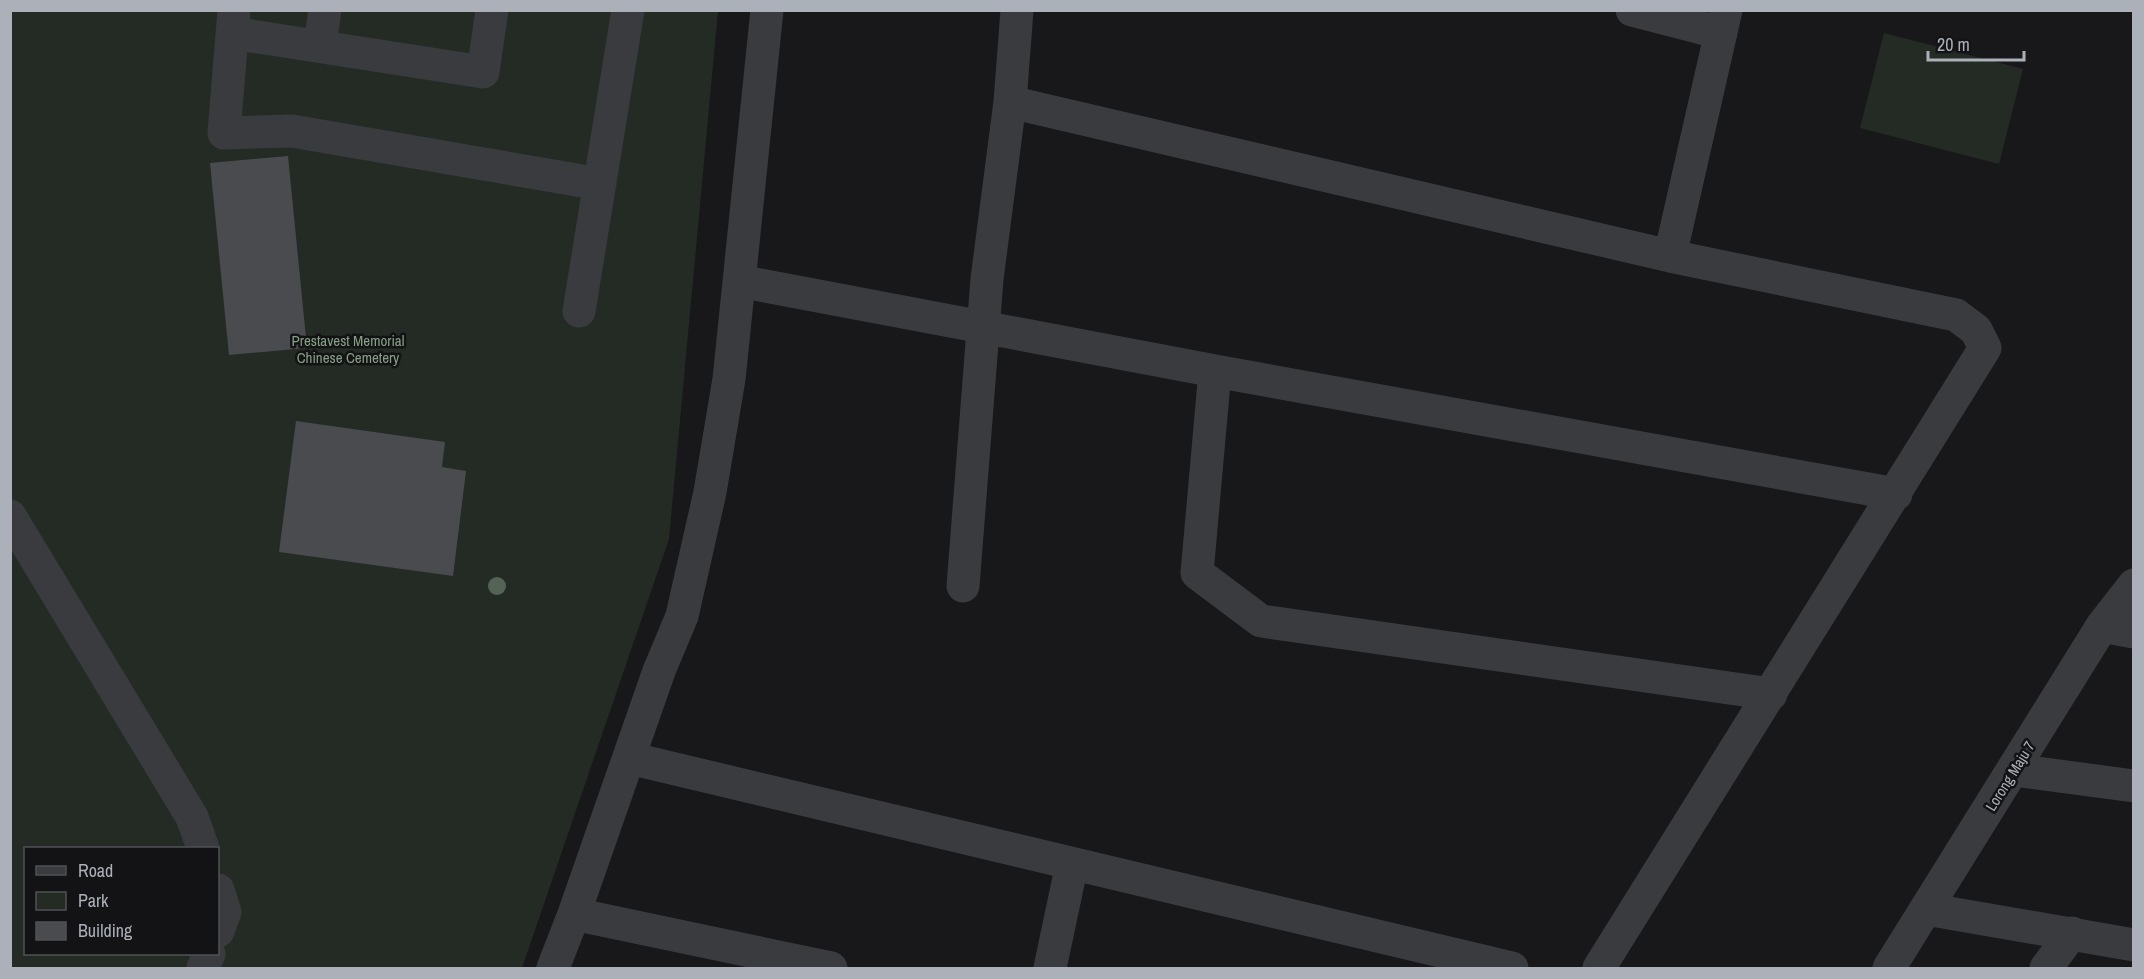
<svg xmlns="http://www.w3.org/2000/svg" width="2144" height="979" viewBox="0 0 2144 979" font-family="'Archivo Narrow',sans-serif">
  <rect width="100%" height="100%" fill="#18181a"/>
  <!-- green -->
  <path fill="#242b25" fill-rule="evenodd" d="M 10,11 L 718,11 L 669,539 L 522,968 L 11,968 ZM 26,848 L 218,848 L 218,954 L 26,954 Z
    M 1884,33 L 2023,69 L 1999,164 L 1860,128 Z"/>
  <!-- building -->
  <path fill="#4a4b4e" d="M 288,156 L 307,348 L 229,355 L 210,163 Z
    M 296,421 L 445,442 L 442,467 L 466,471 L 453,576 L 279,552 Z"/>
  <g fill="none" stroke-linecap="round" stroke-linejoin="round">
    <!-- minor -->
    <path stroke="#393b3e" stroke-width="33" d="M 234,10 L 224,133 L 292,131 L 600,184
      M 1632,10 L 1721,33
      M 232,33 L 483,72 L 492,10
      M 320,45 L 325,10
      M 1010,102 L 1670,256 L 1956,315 L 1976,330 L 1985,348 L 1599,968
      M 1670,256 L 1726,10
      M 739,281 L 1215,371 L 1896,494
      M 579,311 L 628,10
      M 1215,371 L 1197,573 L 1261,621 L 1771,694
      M 10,516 L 192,817 L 203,848
      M 963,586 L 987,279 L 1010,102 L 1017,10
      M 2102,626 L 2134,632
      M 629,758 L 1512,968
      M 2014,770 L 2134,786
      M 218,890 L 225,912 L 218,931
      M 1926,909 L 2134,945
      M 574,914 L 831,968
      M 203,968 L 209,954
      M 553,968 L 574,914 L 659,671 L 682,616 L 710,492 L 729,379 L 767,10
      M 1050,968 L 1072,864
      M 1889,968 L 2102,626 L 2134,585
      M 2046,968 L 2072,933"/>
  </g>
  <!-- trees -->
  <circle fill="#546355" cx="497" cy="586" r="9"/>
  <g text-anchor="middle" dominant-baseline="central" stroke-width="5" stroke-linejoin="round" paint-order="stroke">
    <!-- park labels -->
    <g font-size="15" fill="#86a085" stroke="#131315">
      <text x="348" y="340">Prestavest Memorial<tspan x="348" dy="17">Chinese Cemetery</tspan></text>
    </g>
    <!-- street labels -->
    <g font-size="15" fill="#acb0b8" stroke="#131315">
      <text transform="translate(2010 776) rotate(-58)">Lorong Maju 7</text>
    </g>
  </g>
  <!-- border -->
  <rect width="2144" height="979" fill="none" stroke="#acb0b8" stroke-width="24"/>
  <!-- legend -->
  <rect x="24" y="847" width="195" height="108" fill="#131315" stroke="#505256" stroke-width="1.5"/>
  <rect x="36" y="866" width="30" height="9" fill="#393b3e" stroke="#505256" stroke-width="1.5"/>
  <text x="78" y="877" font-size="18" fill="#acb0b8">Road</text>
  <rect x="36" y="892" width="30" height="18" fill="#242b25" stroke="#505256" stroke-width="1.5"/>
  <text x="78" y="907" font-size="18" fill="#acb0b8">Park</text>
  <rect x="36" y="922" width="30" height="18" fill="#4a4b4e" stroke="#505256" stroke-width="1.5"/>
  <text x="78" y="937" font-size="18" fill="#acb0b8">Building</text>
  <!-- scale -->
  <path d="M1928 51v9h96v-9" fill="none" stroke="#acb0b8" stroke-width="3"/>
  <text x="1937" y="51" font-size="18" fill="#acb0b8" stroke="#131315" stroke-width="4.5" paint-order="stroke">20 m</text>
</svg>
